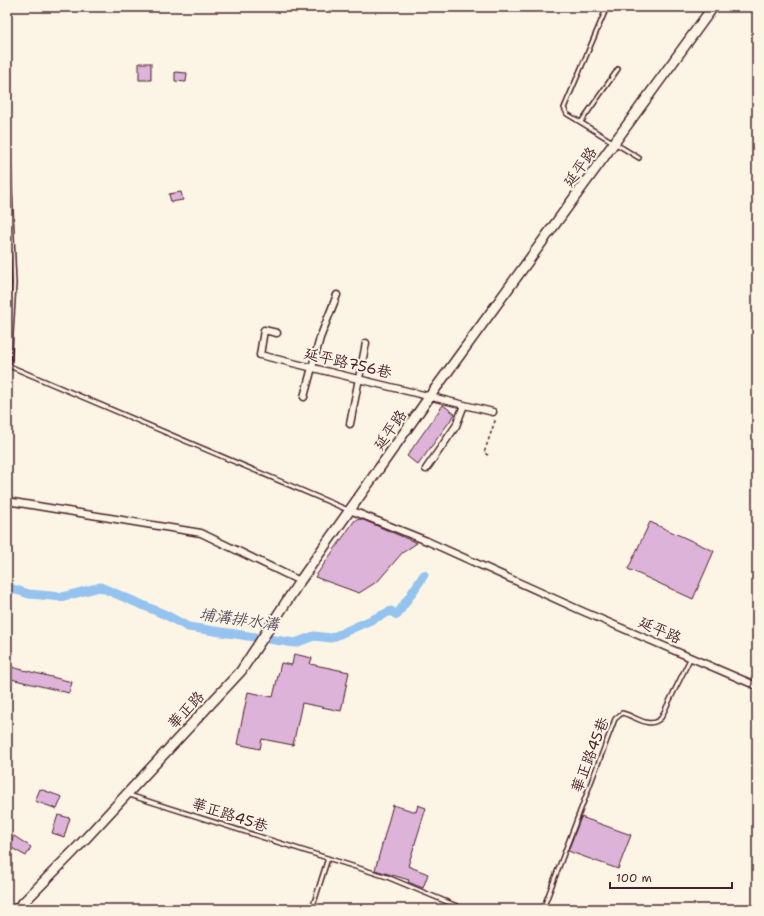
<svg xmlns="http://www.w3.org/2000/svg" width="764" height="916" viewBox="0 0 764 916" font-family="'Shantell Sans','LXGW WenKai TC',sans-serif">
  <rect width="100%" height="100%" fill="#fcf5e5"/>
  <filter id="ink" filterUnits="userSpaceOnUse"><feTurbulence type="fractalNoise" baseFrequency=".025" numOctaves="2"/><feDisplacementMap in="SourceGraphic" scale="8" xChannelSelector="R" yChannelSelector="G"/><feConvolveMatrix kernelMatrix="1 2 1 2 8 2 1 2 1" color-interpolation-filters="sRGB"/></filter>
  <g filter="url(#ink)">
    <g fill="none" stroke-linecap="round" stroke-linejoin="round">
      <!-- canal -->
      <path stroke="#95c3ef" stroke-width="9" d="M 7,587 L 29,594 L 62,597 L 100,587 L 166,615 L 188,627 L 295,643 L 314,636 L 331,638 L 391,611 L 397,615 L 424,575"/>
    </g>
    <!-- building -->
    <path fill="#ddb3d9" stroke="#4a1f2b" d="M 139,63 L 151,63 L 151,80 L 139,80 Z
      M 175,72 L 187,73 L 186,82 L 175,81 Z
      M 181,192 L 183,200 L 171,202 L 169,194 Z
      M 443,405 L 455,414 L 418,465 L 407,456 Z
      M 361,519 L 417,543 L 402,553 L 378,581 L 359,593 L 315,577 L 355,520 Z
      M 650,522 L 714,551 L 693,599 L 628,569 Z
      M 294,654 L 312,658 L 310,664 L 349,672 L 341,711 L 302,703 L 293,745 L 262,739 L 260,749 L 237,744 L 248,692 L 273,697 L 281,663 L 292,665 Z
      M 7,666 L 72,682 L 69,693 L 7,678 Z
      M 40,789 L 62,797 L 57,809 L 35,801 Z
      M 393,805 L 416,812 L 418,805 L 426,808 L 408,866 L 428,874 L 423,888 L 408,882 L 409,880 L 375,870 Z
      M 58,815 L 70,818 L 64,837 L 52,833 Z
      M 581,817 L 631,835 L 618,869 L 568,851 Z
      M 14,836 L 31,847 L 26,856 L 8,846 Z"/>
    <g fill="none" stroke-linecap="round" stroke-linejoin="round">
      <!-- lane casing -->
      <g stroke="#4a1f2b" stroke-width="6">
        <path id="lane" d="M 607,7 L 564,108 L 567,114 L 639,158
          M 7,116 L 14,284 L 9,366
          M 581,122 L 618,69
          M 7,365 L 348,510
          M 129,795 L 387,877 L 464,909
          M 312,909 L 328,858
          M 543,909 L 615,719 L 622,713 C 636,716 649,730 661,718 L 690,659"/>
      </g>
      <!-- street casing -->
      <g stroke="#4a1f2b" stroke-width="9">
        <path id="street" d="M 277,333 L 264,330 L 260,355 L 493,412
          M 304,397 L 320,338 L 337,295
          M 350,424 L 366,343
          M 426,469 L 456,426 L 464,405
          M 7,501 L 201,533 L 300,581
          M 350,510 L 427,541 L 582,611 L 757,686"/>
      </g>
      <!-- secondary casing -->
      <g stroke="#4a1f2b" stroke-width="12">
        <path id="secondary" d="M 17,909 L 74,851 L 241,671 L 300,581 L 430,396 L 713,7"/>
      </g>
      <!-- path -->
      <path stroke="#4a1f2b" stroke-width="1.5" stroke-dasharray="3 3" stroke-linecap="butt" d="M 488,455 L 484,453 L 496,418"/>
      <!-- lane -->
      <use href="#lane" stroke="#fcf5e5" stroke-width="3"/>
      <!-- street -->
      <use href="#street" stroke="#fcf5e5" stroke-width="6"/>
      <!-- secondary -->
      <use href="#secondary" stroke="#fcf5e5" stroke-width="9"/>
    </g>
  </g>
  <g text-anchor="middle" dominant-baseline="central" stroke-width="4" stroke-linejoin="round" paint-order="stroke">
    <!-- street labels -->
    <g font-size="15" fill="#4a1f2b" stroke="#fcf5e5">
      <text transform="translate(580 167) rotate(-54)">延平路</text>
      <text transform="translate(348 363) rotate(13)">延平路756巷</text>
      <text transform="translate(390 430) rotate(-55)">延平路</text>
      <text transform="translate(660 630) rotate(24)">延平路</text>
      <text transform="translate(186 710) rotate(-47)">華正路</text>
      <text transform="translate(590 755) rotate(-69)">華正路45巷</text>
      <text transform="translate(230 815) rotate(18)">華正路45巷</text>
    </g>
    <!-- water labels -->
    <g font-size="16" font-style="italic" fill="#605066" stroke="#fcf5e5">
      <text transform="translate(239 619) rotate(8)">埔溝排水溝</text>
    </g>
  </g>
  <!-- margin -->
  <rect width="764" height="916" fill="none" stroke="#fcf5e5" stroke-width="24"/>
  <rect x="12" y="12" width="740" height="892" fill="none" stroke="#4a1f2b" stroke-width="1.5" filter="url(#ink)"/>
  <!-- scale -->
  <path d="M610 882v6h122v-6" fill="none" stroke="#4a1f2b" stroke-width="2"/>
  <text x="616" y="882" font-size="12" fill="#4a1f2b" stroke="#fcf5e5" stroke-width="3" paint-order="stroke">100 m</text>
</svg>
